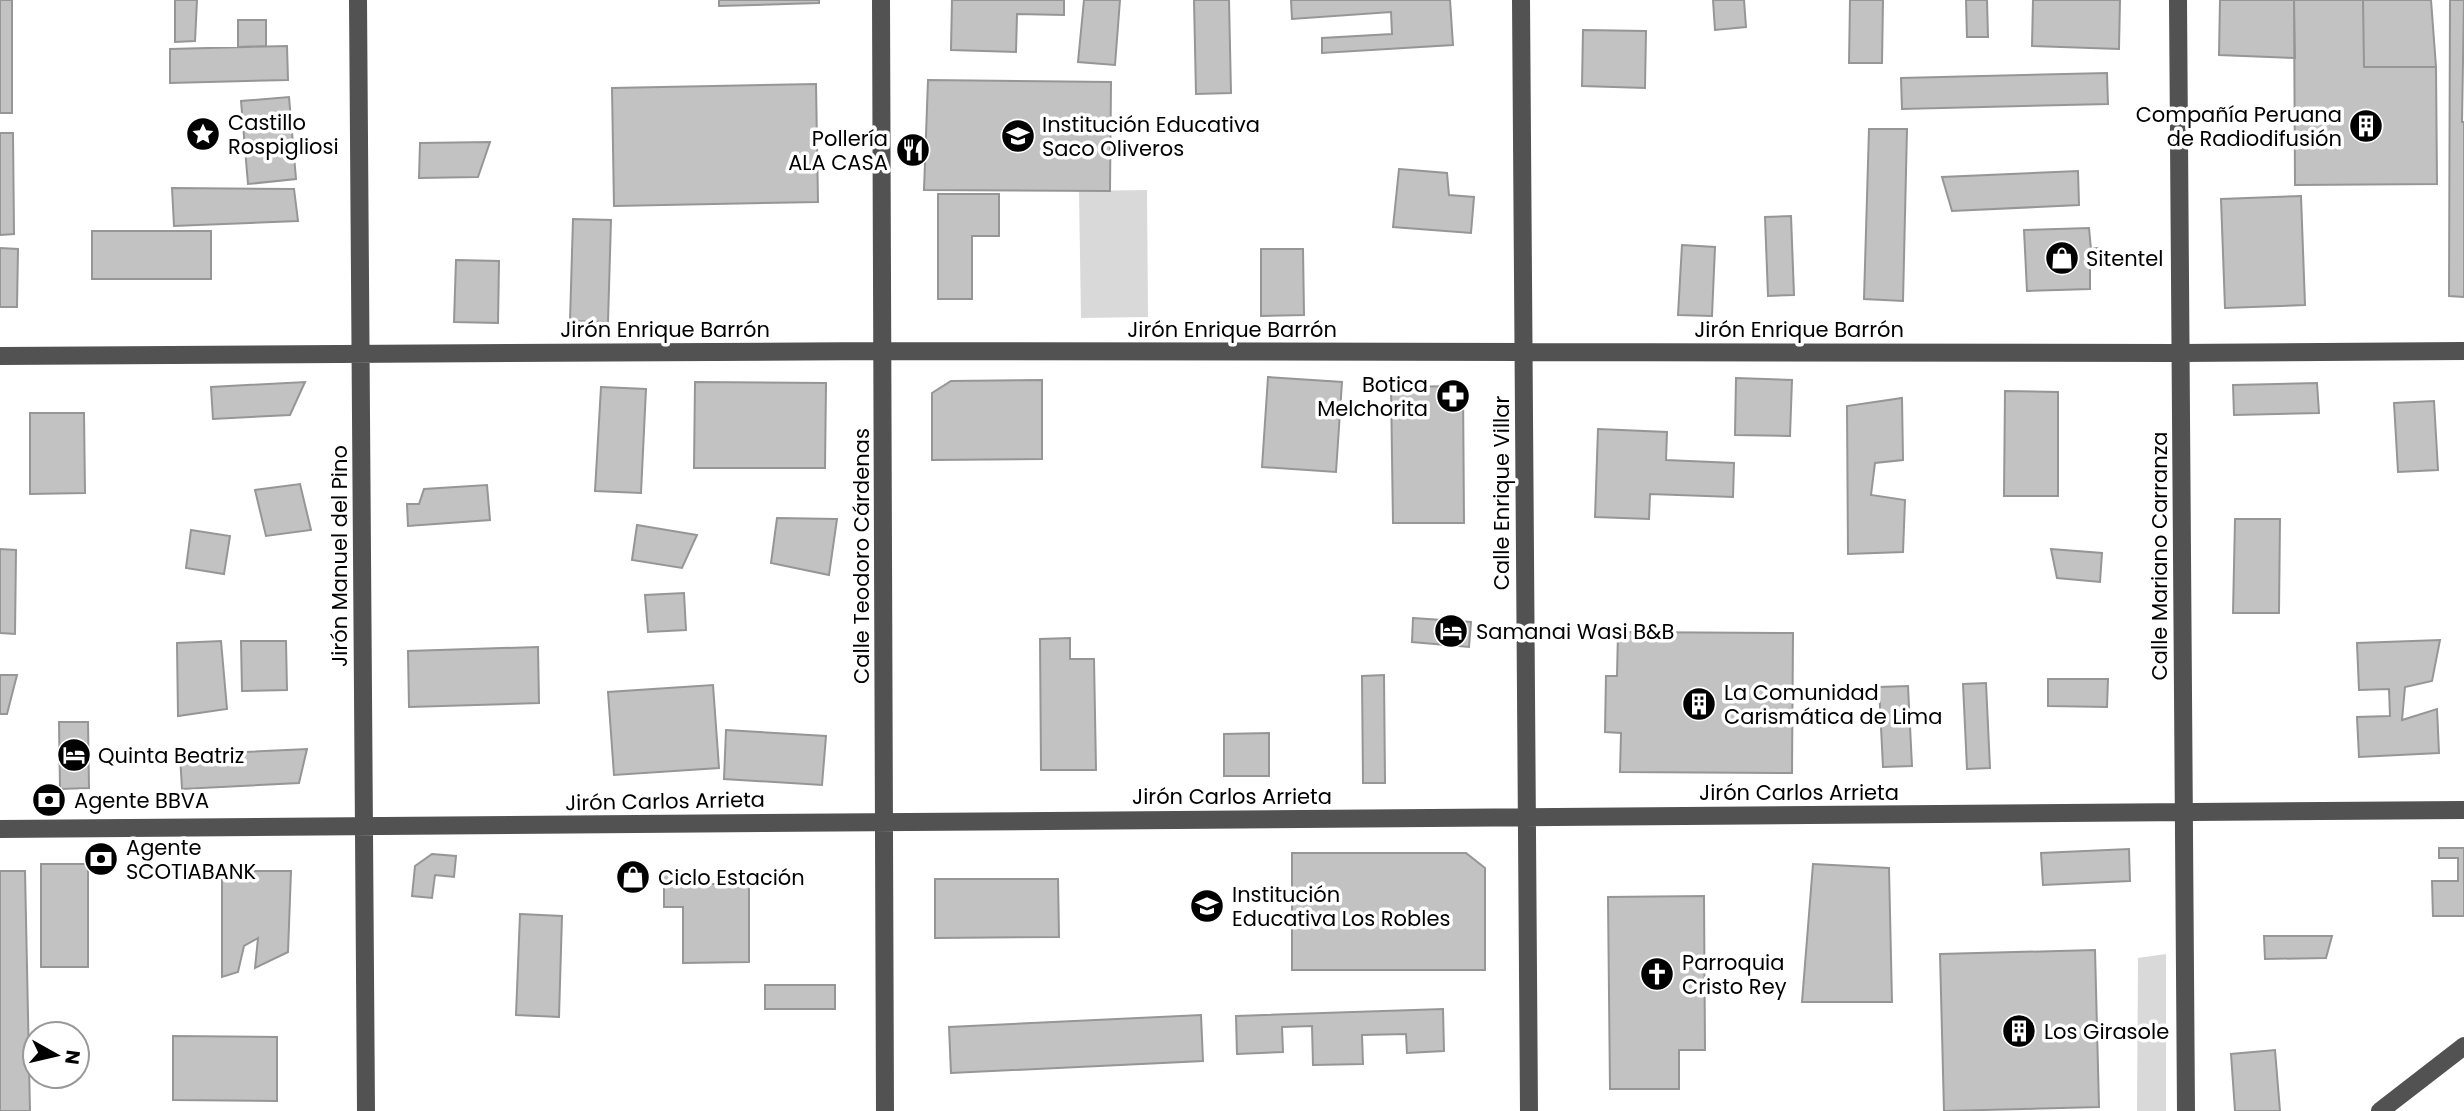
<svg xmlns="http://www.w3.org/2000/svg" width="2464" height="1111" viewBox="0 0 2464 1111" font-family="Poppins,sans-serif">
  <rect width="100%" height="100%" fill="#fff"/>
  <!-- green -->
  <path fill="#d9d9d9" d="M 1147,190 L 1148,317 L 1081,318 L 1079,191 Z
    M 2166,954 L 2166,1111 L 2137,1111 L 2138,958 Z"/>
  <!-- building -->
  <path fill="#c2c2c2" stroke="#969696" stroke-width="2" d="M 0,0 L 12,0 L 12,113 L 0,113 Z
    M 175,0 L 197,0 L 195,41 L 175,42 Z
    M 719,0 L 819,0 L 819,3 L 719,6 Z
    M 952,0 L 1064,0 L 1064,15 L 1017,14 L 1016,52 L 951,50 Z
    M 1084,0 L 1120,0 L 1115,65 L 1078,62 Z
    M 1194,0 L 1229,0 L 1231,93 L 1196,94 Z
    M 1291,0 L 1450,0 L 1453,45 L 1322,53 L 1322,38 L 1392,34 L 1391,12 L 1292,19 Z
    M 1713,0 L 1744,0 L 1746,27 L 1715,30 Z
    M 1850,0 L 1883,0 L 1882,63 L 1849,63 Z
    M 1966,0 L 1987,0 L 1988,37 L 1967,37 Z
    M 2033,0 L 2120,0 L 2119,49 L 2032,46 Z
    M 2220,0 L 2294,0 L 2295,58 L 2219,55 Z
    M 2294,0 L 2363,0 L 2364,67 L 2436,67 L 2437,184 L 2295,185 Z
    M 2363,0 L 2431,0 L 2436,67 L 2364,67 Z
    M 2450,0 L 2464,0 L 2462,122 L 2464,122 L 2464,297 L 2449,296 Z
    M 238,20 L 266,20 L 266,46 L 238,47 Z
    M 1583,30 L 1646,31 L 1645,88 L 1582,86 Z
    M 287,46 L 288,80 L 170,83 L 170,49 Z
    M 2107,73 L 2108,104 L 1902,109 L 1901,78 Z
    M 928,80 L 1111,82 L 1110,191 L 924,190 Z
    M 816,84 L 818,202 L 614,206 L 612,88 Z
    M 289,97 L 296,179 L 248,184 L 241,101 Z
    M 1869,129 L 1907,129 L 1903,301 L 1864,299 Z
    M 0,133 L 13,133 L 14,234 L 0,235 Z
    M 490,142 L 478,177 L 419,178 L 420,143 Z
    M 1399,169 L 1447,173 L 1449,195 L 1474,197 L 1471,233 L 1393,227 Z
    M 2078,171 L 2079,205 L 1952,211 L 1942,177 Z
    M 172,188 L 294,189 L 298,221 L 174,226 Z
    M 938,194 L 999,194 L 999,236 L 972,236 L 972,299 L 938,299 Z
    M 2301,196 L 2305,305 L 2225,308 L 2221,199 Z
    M 1791,216 L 1794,295 L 1768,296 L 1765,217 Z
    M 573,219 L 611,220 L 608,322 L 570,321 Z
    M 2089,228 L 2091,249 L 2098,248 L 2099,267 L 2090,267 L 2090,289 L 2027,291 L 2024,230 Z
    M 92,231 L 211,231 L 211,279 L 92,279 Z
    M 1682,245 L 1715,247 L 1712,316 L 1678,315 Z
    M 0,248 L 18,249 L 17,307 L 0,307 Z
    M 1261,249 L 1303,249 L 1304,315 L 1261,316 Z
    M 456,260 L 499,261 L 498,323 L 454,322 Z
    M 1268,377 L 1342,382 L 1336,472 L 1262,467 Z
    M 1736,378 L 1792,380 L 1790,436 L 1735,435 Z
    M 1042,380 L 1042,459 L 932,460 L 932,393 L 951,381 Z
    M 305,382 L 290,415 L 213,419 L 211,387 Z
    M 695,382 L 826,383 L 825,468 L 694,468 Z
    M 2317,383 L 2319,413 L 2234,415 L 2233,385 Z
    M 1463,386 L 1464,523 L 1393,523 L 1391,387 Z
    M 601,387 L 646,389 L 641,493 L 595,491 Z
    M 2005,391 L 2058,392 L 2058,496 L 2004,496 Z
    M 1902,398 L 1903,460 L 1875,463 L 1871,495 L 1905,500 L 1903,552 L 1848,554 L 1847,406 Z
    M 2434,401 L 2438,470 L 2398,472 L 2394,403 Z
    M 30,413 L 84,413 L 85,493 L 30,494 Z
    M 1598,429 L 1667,432 L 1666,460 L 1734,463 L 1733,497 L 1650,494 L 1649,519 L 1595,517 Z
    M 300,484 L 311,530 L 266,536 L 255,490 Z
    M 487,485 L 490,520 L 408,526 L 407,504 L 419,504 L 424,489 Z
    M 777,518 L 837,519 L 829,575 L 771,563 Z
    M 2235,519 L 2280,519 L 2279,613 L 2233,613 Z
    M 637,525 L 697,535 L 682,568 L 632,560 Z
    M 191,530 L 230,536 L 224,574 L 186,568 Z
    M 0,549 L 16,550 L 15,634 L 0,633 Z
    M 2051,549 L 2102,553 L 2100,582 L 2057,578 Z
    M 684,593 L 686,630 L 648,632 L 645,595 Z
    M 1413,618 L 1471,622 L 1469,647 L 1412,642 Z
    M 1618,632 L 1793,633 L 1792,773 L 1620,772 L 1621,733 L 1605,732 L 1606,676 L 1617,676 Z
    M 1070,638 L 1070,659 L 1094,659 L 1096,770 L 1041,770 L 1040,639 Z
    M 2440,640 L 2432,681 L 2405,687 L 2402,720 L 2437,709 L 2439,753 L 2359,757 L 2357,717 L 2390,716 L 2389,689 L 2359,690 L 2357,643 Z
    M 221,641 L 227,709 L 178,716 L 177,643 Z
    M 241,641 L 286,641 L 287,690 L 242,691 Z
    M 538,647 L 539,703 L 409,707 L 408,651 Z
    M 0,675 L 17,675 L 7,714 L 0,714 Z
    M 1384,675 L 1385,783 L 1363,783 L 1362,676 Z
    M 2048,679 L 2108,679 L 2107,707 L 2048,706 Z
    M 1986,683 L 1990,768 L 1967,769 L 1963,684 Z
    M 713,685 L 719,768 L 614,775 L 608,692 Z
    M 1908,686 L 1912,766 L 1883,767 L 1879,687 Z
    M 59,722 L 88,722 L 89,788 L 60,789 Z
    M 726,730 L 826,736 L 822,785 L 724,779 Z
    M 1269,733 L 1269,776 L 1224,776 L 1224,734 Z
    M 307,749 L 299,783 L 182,789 L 180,755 Z
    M 2439,848 L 2464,848 L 2464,916 L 2433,916 L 2432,881 L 2458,881 L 2458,858 L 2439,858 Z
    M 2129,849 L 2130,881 L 2043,885 L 2041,853 Z
    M 1292,853 L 1466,853 L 1485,868 L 1485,970 L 1292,970 Z
    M 432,854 L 456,856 L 454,877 L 435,875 L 432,898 L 412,896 L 415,866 Z
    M 41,864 L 88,864 L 88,967 L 41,967 Z
    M 1813,864 L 1889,868 L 1892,1002 L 1802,1002 Z
    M 0,871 L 25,871 L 30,1111 L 0,1111 Z
    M 222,871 L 291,871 L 288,952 L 255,968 L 258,938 L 244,946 L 238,972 L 222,977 Z
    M 664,871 L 694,871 L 694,884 L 727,884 L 728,872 L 749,872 L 749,962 L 683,963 L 683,907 L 664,907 Z
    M 935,879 L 1058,879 L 1059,937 L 935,938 Z
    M 1704,896 L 1705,1050 L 1679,1050 L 1679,1089 L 1610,1089 L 1608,897 Z
    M 520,914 L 562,916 L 559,1017 L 516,1015 Z
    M 2264,936 L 2332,936 L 2326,958 L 2265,959 Z
    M 2095,950 L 2099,1107 L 1944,1111 L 1940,954 Z
    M 765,985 L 835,985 L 835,1009 L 765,1009 Z
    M 1443,1009 L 1444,1051 L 1407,1053 L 1406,1034 L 1362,1035 L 1363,1064 L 1313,1065 L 1312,1026 L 1282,1027 L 1283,1052 L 1237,1054 L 1236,1016 Z
    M 1201,1015 L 1203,1061 L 951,1073 L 949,1027 Z
    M 173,1036 L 277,1037 L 277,1101 L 173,1100 Z
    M 2275,1050 L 2280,1111 L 2235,1111 L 2231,1054 Z"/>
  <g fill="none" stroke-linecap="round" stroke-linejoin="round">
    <!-- minor -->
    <path stroke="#525252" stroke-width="18" d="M 358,0 L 366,1111
      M 881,0 L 885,1111
      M 1521,0 L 1529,1111
      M 2178,0 L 2186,1111
      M 0,356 L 883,351 L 2180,353 L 2464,351
      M 0,829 L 2464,810
      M 2380,1111 L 2464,1046"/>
  </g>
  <!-- icons -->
  <defs>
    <g id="building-disc" transform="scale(1.75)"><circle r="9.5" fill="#000" stroke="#fff"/><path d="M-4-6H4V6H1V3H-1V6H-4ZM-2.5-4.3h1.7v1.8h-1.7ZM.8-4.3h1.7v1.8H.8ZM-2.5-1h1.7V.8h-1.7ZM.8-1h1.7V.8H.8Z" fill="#fff"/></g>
    <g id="sight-disc" transform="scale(1.75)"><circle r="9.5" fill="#000" stroke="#fff"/><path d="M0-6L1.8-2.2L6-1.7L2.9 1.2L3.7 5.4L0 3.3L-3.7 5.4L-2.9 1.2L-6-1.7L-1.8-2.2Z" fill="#fff"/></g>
    <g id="school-disc" transform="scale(1.75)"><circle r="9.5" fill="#000" stroke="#fff"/><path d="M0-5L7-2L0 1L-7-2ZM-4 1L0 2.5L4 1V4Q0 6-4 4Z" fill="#fff"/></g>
    <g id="restaurant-disc" transform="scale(1.75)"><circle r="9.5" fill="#000" stroke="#fff"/><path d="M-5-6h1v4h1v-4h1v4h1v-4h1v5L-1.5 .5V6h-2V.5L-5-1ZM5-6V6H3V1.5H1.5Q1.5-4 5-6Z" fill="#fff"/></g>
    <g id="shop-disc" transform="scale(1.75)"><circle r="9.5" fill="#000" stroke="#fff"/><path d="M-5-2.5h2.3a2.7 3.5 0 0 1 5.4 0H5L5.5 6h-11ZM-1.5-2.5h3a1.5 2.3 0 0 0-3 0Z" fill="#fff"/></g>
    <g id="pharmacy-disc" transform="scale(1.75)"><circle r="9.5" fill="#000" stroke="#fff"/><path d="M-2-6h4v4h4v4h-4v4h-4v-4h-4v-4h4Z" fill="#fff"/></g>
    <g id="hotel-disc" transform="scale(1.75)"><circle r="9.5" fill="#000" stroke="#fff"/><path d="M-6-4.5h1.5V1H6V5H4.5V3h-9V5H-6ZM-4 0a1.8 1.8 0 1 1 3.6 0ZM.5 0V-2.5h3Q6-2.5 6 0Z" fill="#fff"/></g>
    <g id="bank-disc" transform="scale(1.75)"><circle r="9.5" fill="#000" stroke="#fff"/><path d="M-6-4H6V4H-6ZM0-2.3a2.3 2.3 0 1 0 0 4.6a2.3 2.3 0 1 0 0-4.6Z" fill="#fff"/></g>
    <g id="church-disc" transform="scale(1.75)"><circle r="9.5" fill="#000" stroke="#fff"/><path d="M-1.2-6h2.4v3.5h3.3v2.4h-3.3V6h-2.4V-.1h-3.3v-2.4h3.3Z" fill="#fff"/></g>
  </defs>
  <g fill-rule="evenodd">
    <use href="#building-disc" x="2366" y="126"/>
    <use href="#sight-disc" x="203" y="134"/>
    <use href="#school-disc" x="1018" y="136"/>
    <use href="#restaurant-disc" x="913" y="150"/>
    <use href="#shop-disc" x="2062" y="258"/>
    <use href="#pharmacy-disc" x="1453" y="396"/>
    <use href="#hotel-disc" x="1451" y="631"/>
    <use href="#building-disc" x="1699" y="704"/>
    <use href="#hotel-disc" x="74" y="755"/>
    <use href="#bank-disc" x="49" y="800"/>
    <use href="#bank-disc" x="101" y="859"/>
    <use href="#shop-disc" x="633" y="877"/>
    <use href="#school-disc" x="1207" y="906"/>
    <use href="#church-disc" x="1657" y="974"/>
    <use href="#building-disc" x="2019" y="1031"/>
  </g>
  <g text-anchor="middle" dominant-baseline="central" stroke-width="7" stroke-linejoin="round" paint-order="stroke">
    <!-- poi labels -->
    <g font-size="21" fill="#000" stroke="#fff" text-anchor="start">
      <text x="2342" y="114" text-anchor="end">Compañía Peruana<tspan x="2342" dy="24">de Radiodifusión</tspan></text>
      <text x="228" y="122">Castillo<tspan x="228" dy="24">Rospigliosi</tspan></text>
      <text x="1042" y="124">Institución Educativa<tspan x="1042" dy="24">Saco Oliveros</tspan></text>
      <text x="888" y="138" text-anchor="end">Pollería<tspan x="888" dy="24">ALA CASA</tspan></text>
      <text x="2086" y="258">Sitentel</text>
      <text x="1428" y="384" text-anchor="end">Botica<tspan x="1428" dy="24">Melchorita</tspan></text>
      <text x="1476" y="631">Samanai Wasi B&amp;B</text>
      <text x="1724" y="692">La Comunidad<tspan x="1724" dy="24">Carismática de Lima</tspan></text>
      <text x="98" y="755">Quinta Beatriz</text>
      <text x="74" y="800">Agente BBVA</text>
      <text x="126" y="847">Agente<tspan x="126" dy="24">SCOTIABANK</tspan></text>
      <text x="658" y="877">Ciclo Estación</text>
      <text x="1232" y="894">Institución<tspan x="1232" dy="24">Educativa Los Robles</tspan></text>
      <text x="1682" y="962">Parroquia<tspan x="1682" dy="24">Cristo Rey</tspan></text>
      <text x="2044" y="1031">Los Girasole</text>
    </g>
    <!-- street labels -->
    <g font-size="21" fill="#000" stroke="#fff">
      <text x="665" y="329">Jirón Enrique Barrón</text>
      <text x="1232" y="329">Jirón Enrique Barrón</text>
      <text x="1799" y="329">Jirón Enrique Barrón</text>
      <text transform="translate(1501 493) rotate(-90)">Calle Enrique Villar</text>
      <text transform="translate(339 556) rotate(-90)">Jirón Manuel del Pino</text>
      <text transform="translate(861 556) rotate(-90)">Calle Teodoro Cárdenas</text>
      <text transform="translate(2159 556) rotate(-90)">Calle Mariano Carranza</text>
      <text x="1799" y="792">Jirón Carlos Arrieta</text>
      <text x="1232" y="796">Jirón Carlos Arrieta</text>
      <text transform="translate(665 801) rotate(-1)">Jirón Carlos Arrieta</text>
    </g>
  </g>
  <!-- north arrow -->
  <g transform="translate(56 1055) rotate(98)"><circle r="33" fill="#ffffff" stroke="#999999" stroke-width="2"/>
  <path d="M0-5L12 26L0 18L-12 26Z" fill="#000000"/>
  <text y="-10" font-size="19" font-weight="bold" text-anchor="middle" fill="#000000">N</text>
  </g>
</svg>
